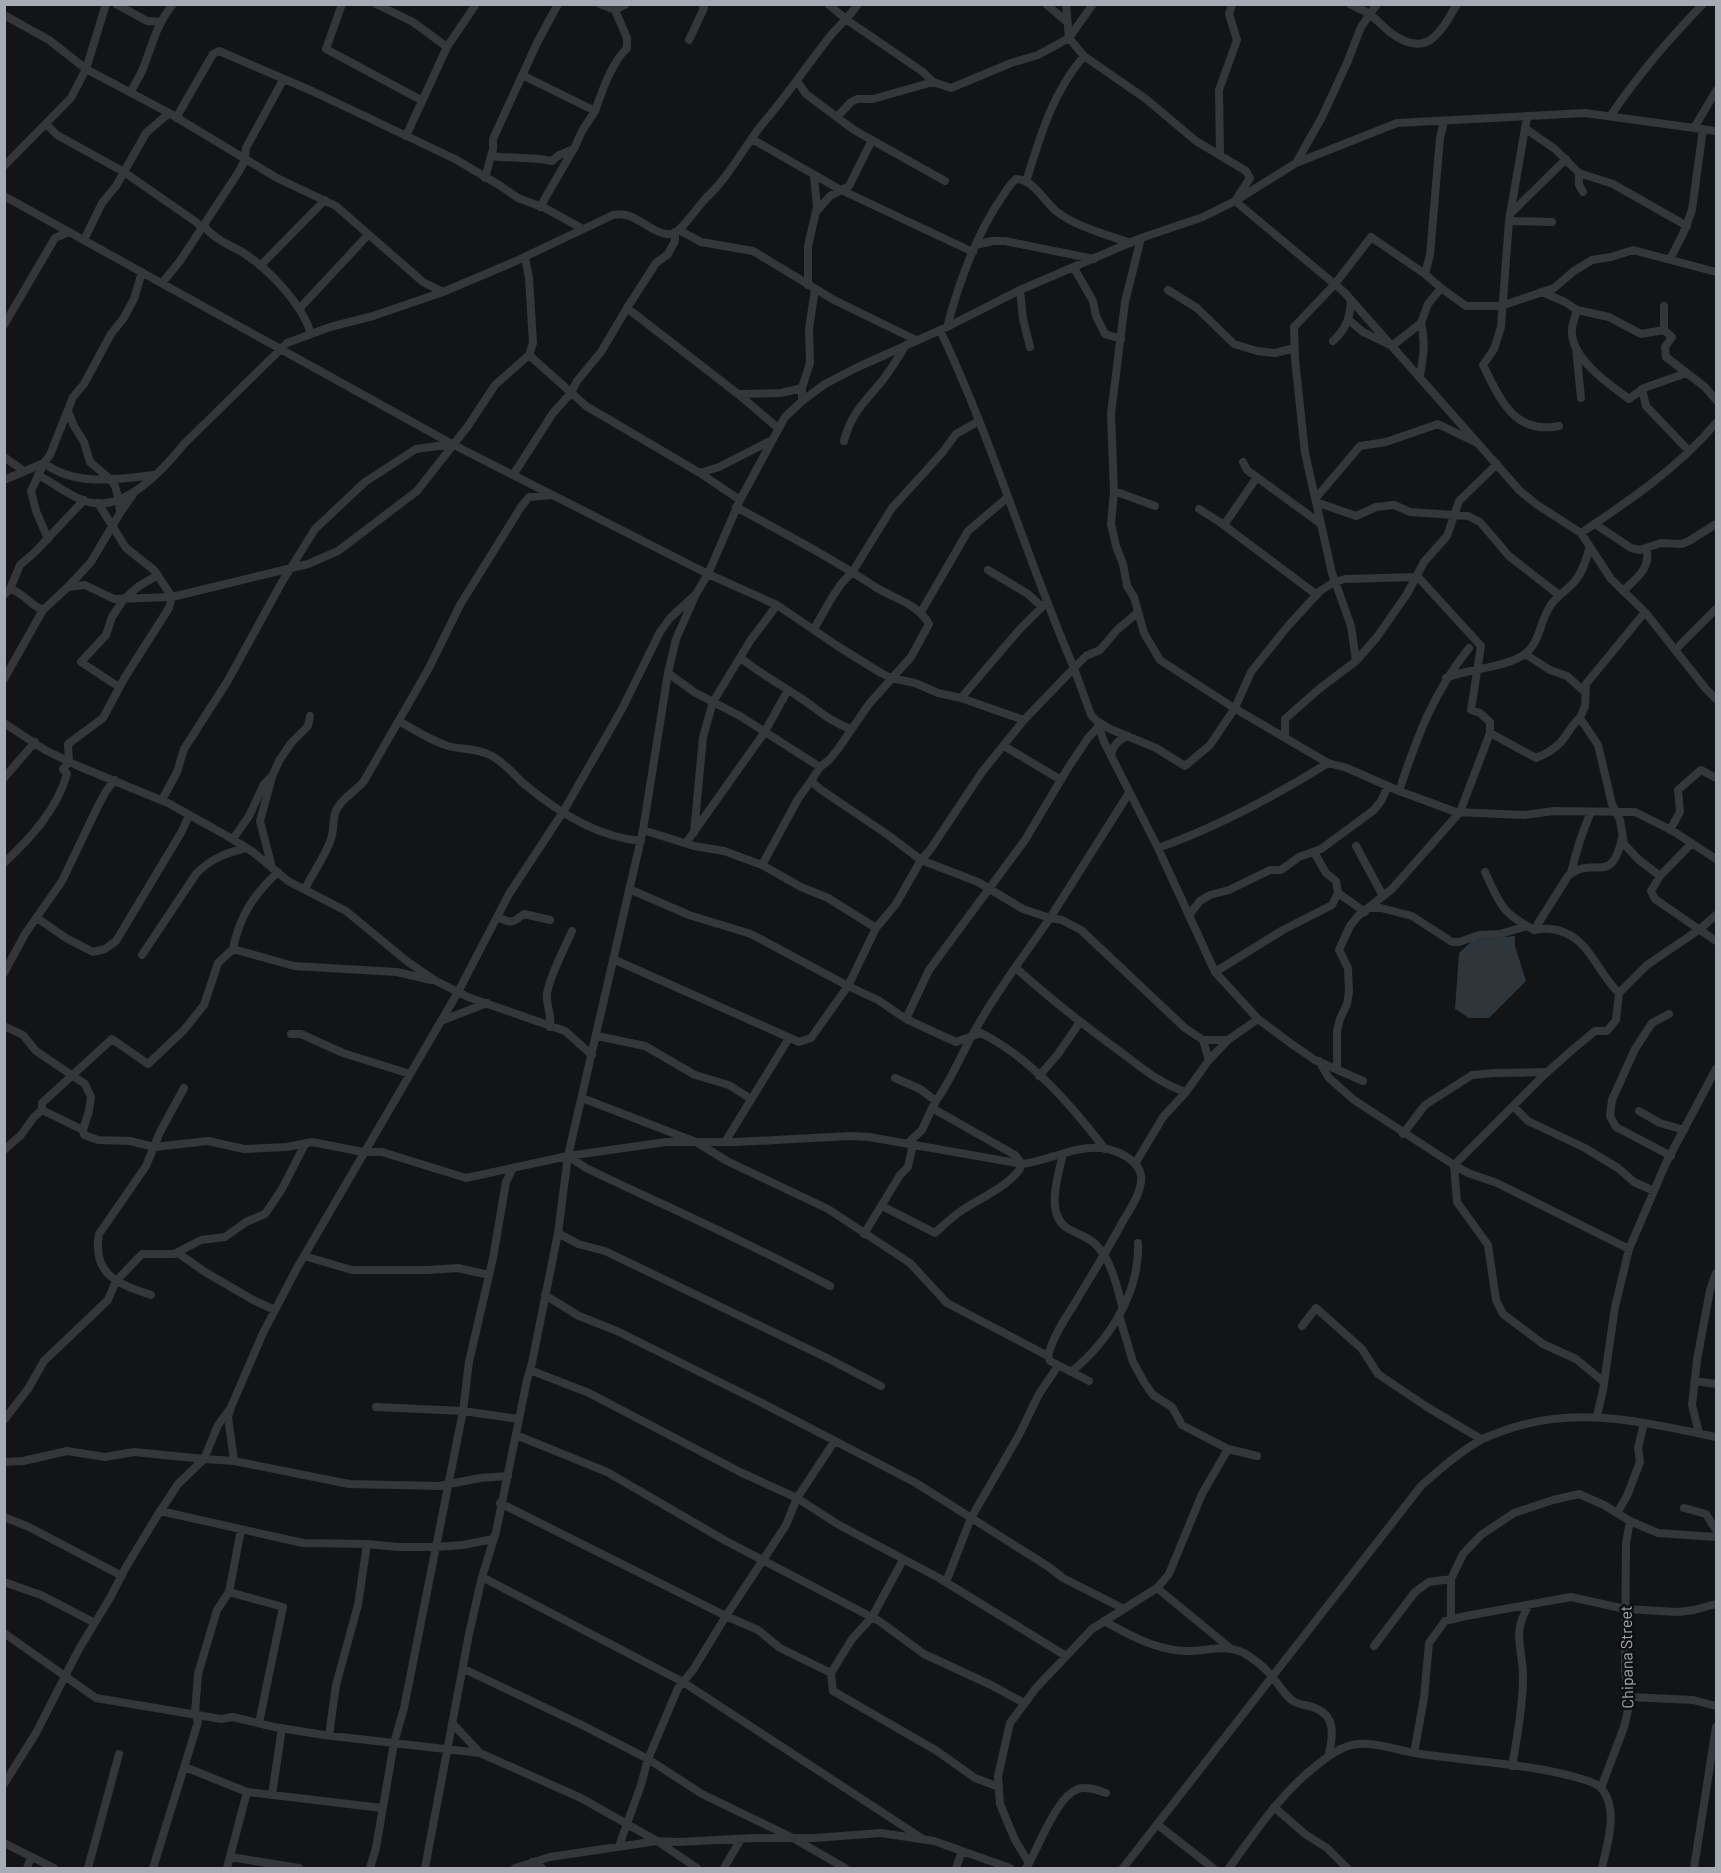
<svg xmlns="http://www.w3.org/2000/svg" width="1721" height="1873" viewBox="0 0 1721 1873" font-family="Barlow,sans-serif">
  <rect width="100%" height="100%" fill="#131415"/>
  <!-- water -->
  <path fill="#2e363c" d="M 1515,936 L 1515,946 L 1526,981 L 1489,1018 L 1469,1018 L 1455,1009 L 1459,953 L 1473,940 Z"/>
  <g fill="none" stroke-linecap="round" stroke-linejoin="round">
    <!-- minor -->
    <path stroke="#35363a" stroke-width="8" d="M 116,4 L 147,21 L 161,22
      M 342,4 L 326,49 L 421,100
      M 376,4 L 413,22 L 447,47
      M 600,4 L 615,10 L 626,4
      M 828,4 L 847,20 L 923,72 L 933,82 L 951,88 L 1011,63 L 1038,55 L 1069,38 L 1093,4
      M 1046,4 L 1067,22
      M 1066,4 L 1069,38 L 1084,56 L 1146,99 L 1196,141 L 1246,171 L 1250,178 L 1235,201 L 1344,292 L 1520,491 L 1536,504 L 1581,533 L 1611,579 L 1645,612 L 1706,689 L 1716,699
      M 1350,4 C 1355,7 1361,9 1366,12 C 1376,18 1383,27 1391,33 C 1426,59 1440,34 1457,4
      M 4,15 L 49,40 L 86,69 L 169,113 L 277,178 L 336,206 L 423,282 L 443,292
      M 689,40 L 704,8 L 702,4
      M 797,81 L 806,94 L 854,130 L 945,181
      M 131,92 C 135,83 141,75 144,66 C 153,43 156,25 173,4
      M 595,111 C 603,89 611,64 627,48 L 627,38 L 615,10
      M 1611,115 C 1638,75 1669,39 1703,4
      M 837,117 L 851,102 L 857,99 L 873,99 L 933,82
      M 1527,117 L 1509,221 L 1501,327 L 1494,349 L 1483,365 C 1500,399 1514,435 1559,426
      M 176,118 L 213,54 L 219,51 L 312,91 L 455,159 L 499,185 L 518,198 L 545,208 L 581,228
      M 46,124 L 57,135 L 124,172 L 196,222 L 202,228
      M 1694,128 L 1716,91
      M 1526,129 L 1555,149 L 1579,173 L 1579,185 L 1583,192
      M 406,136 L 447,47 L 476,4
      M 752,139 L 839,189 L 973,252
      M 1220,154 L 1219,90 L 1237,40 L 1229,14 L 1232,4
      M 491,156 C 512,159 532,156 552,161 L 559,155 L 574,149 L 582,131 L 595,111 L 522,75
      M 1296,163 L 1322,117 L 1347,63 L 1361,27 L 1377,4
      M 4,166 L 71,98 L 86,69 L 106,4
      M 1579,173 L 1613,184 L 1687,226
      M 485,178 L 493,149 L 493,139 L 537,43 L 558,4
      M 1026,182 C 1040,137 1052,93 1084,56
      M 4,196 L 452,444 L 708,574 L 777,605 L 839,647 L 881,673 L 891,678 L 915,683 L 938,693 L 961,698 L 1024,720 L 1074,668 L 1091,715 L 1097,721 L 1104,742 L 1158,848 L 1215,972 L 1258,1019 L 1293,1045 L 1315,1060 L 1363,1081
      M 540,207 L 573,150
      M 816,212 L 830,196 L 849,186 L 872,140
      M 1510,214 L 1566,159
      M 1509,221 L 1552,222
      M 204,226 C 214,239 228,244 242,252 C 269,269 301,303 311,333
      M 679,230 L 701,242 L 753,251 L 834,300 L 916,340
      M 1141,238 L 1125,302 L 1111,414 L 1114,491 L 1111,524 L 1116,546 L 1123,564 L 1127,586 L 1134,597 L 1144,633 L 1160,660 L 1234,708 L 1328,763 L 1347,768 L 1399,791 L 1456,812 L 1524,815 L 1554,811 L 1635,812 L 1673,831 L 1716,859
      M 84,240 L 102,203 L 116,186 L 146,133 L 169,113
      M 976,245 L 992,241 L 1005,241 L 1094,259
      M 1670,259 L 1683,234 L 1692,210 L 1703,129
      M 260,266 L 325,200
      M 1074,268 L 1093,301 L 1096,316 L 1105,334 L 1121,339
      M 162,283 L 180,261 L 238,173 L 245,160 L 246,148 L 283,80
      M 808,285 L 808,246 L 817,207 L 814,176
      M 1441,288 L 1425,274 L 1430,255 L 1440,138 L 1444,121
      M 1020,290 L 1023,319 L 1030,347
      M 1168,290 L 1197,308 L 1234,344 L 1257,351 L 1275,353 L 1295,348
      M 1542,292 L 1565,302 L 1577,310 C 1575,317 1571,326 1572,333 C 1573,360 1609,384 1629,399 L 1644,388 L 1686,373
      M 1664,306 L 1664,330 L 1672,337 L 1665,347 L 1666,357 L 1705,387 L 1716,400
      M 300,308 L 368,235
      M 627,308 L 738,394 L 778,428
      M 1577,310 L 1609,317 L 1641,334 L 1664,330
      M 1349,320 L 1363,332 L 1392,346 L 1421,323 L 1428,304 L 1441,288 L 1466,306 L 1501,306 L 1554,288 L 1574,271 L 1592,260 L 1611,257 L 1633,250 L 1716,272
      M 4,325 L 55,238 L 69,232
      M 947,327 C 959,282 975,236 1002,197 C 1006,191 1010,184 1016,179 C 1033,179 1044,201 1056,211 C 1076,227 1106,234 1130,243
      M 940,330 C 992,439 1026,557 1074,668 L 1086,656 L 1100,650 L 1117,630 L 1137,613
      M 1333,341 C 1347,328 1350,318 1351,300
      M 1576,348 L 1581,398
      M 529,355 L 586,406 L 700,473 L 740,500
      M 1420,376 C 1423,358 1426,341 1421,323
      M 1642,389 L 1646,406 L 1689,451
      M 738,394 L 781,393 L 802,388
      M 802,401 L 802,388 L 810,363 L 809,329 L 815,289
      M 68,411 L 74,426 L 84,442 L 90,462 L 110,479 L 115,486 L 119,500 L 120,513
      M 844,441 C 851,413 865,402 882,381 C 891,370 898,357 906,345
      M 4,457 L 24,471
      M 1243,462 L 1247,470 L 1321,524
      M 700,473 L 719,467 L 770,441
      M 38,475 C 54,483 70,497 88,502 C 125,512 163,470 184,444 L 287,343 L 330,327 L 373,316 L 443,292 L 516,261 L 613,215 C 635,209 653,237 672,234 C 681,232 699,205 706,198 C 730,176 744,146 764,122 C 788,94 808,64 831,35 C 840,25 850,16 858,4
      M 513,475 L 553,413 L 571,393 L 577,381 L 601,352 L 627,308 L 656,263 L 668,254 L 675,241 L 675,232
      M 4,480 L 44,463 L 50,455 L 73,397 L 84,384 L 111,334 L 123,319 L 134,299 L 142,272
      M 1114,491 L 1155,506
      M 1315,499 L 1360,446 L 1386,442 L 1438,424 L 1475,442
      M 1316,502 L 1356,516 L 1376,507 L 1394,505 L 1410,512 L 1468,516 L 1480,522 L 1509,556 L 1559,595
      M 736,507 C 784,533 831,558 877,588 C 895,599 918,604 929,624 L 911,657 L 869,704 L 838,749 L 829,760 L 820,767 L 811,781 L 820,789 L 888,835 L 921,860 L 978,882 L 1023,909 L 1050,918 L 1129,793
      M 1199,509 L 1221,523 L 1317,595
      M 1595,524 L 1631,548 L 1640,550 L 1661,543 L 1682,544 L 1689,541 L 1716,524
      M 1224,525 L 1257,477
      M 1581,533 C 1629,501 1679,467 1716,423
      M 48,539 L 36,511 L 31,491 L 44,463 C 75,487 118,479 154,475
      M 988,570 L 1028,594 L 1042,607
      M 68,587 L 91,562 L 120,513 L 134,493
      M 10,589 C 24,593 30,605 43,610 L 68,587 L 85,585 L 114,599 L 172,597 L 308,564 L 338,551 L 417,491 L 468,426 L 495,385 L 529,355 L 533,343 L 529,278 L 525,257
      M 1623,591 C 1637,578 1652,567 1646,548
      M 4,595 L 10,589 L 20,565 L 35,552 L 84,500
      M 921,612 L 968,531 L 1008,497
      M 1645,612 L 1586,684 L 1585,706 L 1580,718 L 1598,745 L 1612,804 L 1620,820 L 1624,844 L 1639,860 L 1660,876
      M 814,629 L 831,599 L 841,584 L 853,571 L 892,508 L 942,453 L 956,434 L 979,421
      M 1675,650 L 1716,609
      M 1525,654 L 1550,670 L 1567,676 L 1585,692
      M 741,658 C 759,673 780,684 799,697 C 818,709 828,721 851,729
      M 1356,661 L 1351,626 L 1332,573 L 1305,453 L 1295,359 L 1294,327 L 1335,284 L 1371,237 L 1425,274
      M 668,673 L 694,692 L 740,716 L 820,767
      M 1446,678 C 1470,668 1499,669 1522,656 C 1540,645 1539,624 1549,608 C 1555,596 1567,591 1575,581 C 1583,572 1586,559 1590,547
      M 4,679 L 43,610
      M 119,687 L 81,662 L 106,635 L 112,617 L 124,599 L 139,586 L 158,575
      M 961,698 L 1019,630 L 1047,602
      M 399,721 C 415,730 429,740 448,746 C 463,750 478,748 492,756 C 505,763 513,774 523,783 C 556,811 597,837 641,841
      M 1097,721 L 1110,729 L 1156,748 L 1185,766 L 1210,745 L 1235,708 L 1251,672 L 1288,626 L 1320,591 L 1334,582 L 1345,579 L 1418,577 L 1481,646 L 1471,710 L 1480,713 L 1490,722 L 1490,733
      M 4,723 L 45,750 L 78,766 L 168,803 L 229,837 L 253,852 L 288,881 L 346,911 L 408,962 L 436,981 L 468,997 L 565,1031 L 592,1055
      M 1285,737 L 1285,719 L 1319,689 L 1356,661 L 1377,637 L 1407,594 L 1424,562 L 1447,536 L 1459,501 L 1497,464
      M 1004,746 L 1061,780
      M 1111,756 C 1113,745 1118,740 1128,736
      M 4,778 L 35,742
      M 1399,791 C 1417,737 1433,693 1469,648
      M 162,800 L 177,772 L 184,749 L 227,682 L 282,582 L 315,529 L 365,482 L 416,449 L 452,444
      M 643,830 L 694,846 L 724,851 L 762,865 L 801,887 L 828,898 L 876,928 L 848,986 L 878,1000 L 906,1019 L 956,1042 L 981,1033 C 1031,1058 1071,1105 1105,1149
      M 1670,830 L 1680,812 L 1678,790 L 1701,770 L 1716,778
      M 694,833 L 703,737 L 713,702 L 750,641 L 777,605
      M 233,839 L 249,816 L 264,784 L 271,777
      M 686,843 L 764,733 L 788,690
      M 1692,843 L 1660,876 L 1651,891 L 1655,899 L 1716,941
      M 1356,846 L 1383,896
      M 1158,848 C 1217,827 1275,796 1328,763
      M 4,863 C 31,838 57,809 67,774 L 63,769 L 69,762 L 68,744 L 103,718 L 125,677 L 169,608 L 172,597 L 154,570 L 126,548 L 98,503
      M 762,865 L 798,799 L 811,781
      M 272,868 L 260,821 L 272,777 L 279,761 L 291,743 L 308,726 L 310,716
      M 1485,872 C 1501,906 1500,911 1534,930 C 1543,928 1548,928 1557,930 C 1590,938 1597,973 1619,993
      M 1571,873 C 1576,852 1582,832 1591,812
      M 305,889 C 313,872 325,857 331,839 C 335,829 331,817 338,807 C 345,796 356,791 364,781 L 429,668 L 460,605 L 521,507 L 529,497 L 552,495
      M 1338,893 L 1365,912
      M 1370,908 L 1381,908 L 1412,916 L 1452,942 L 1459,942 L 1479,935 L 1500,934 L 1527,926
      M 1189,915 L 1200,901 L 1210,895 L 1229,890 L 1270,870 L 1281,870 L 1299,857 L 1321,849 L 1374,810 L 1381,801 L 1388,786
      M 497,917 C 513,924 512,923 524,914 L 550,920
      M 37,918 L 66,938 L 93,952 L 105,949 L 116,941 L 182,831 L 189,815
      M 876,928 L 896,904 L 921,860 L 930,850 L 982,772 L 1024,720
      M 1534,930 L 1568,876 C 1594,854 1611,888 1622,838
      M 233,949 C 239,917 254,894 278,872
      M 142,955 L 196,874 C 210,859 226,853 246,848
      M 613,959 L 799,1042 L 811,1038 L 848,986 L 751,934 L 689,915 L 629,889
      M 1016,968 C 1050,999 1085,1026 1122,1053 C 1142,1068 1162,1085 1186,1092
      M 1215,972 L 1283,930 L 1332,905 L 1338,893 L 1336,881 L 1326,873 L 1314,852
      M 4,973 L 25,934 L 62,881 L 97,808 L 106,791 L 115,780
      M 1669,1014 L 1652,1023 L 1635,1049 L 1612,1100 L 1610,1116 L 1616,1127 L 1671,1156
      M 906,1019 L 929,970 L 1025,840 L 1068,768 L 1088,738 L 1099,726
      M 441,1021 L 487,1003
      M 4,1026 L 23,1035 L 36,1051 L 85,1084 L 91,1097 L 89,1111 L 83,1130
      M 550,1027 C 552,1015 546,1006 547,994 C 548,980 566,945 572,931
      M 291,1034 L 301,1034 L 343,1053 L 410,1074
      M 597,1036 L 645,1046 L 695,1075 L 729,1085 L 751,1099
      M 1203,1040 L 1209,1060
      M 1319,1061 L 1329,1078 L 1354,1100 L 1454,1165 L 1468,1173 L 1497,1183 L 1629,1249
      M 1337,1068 L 1337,1031 L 1340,1019 L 1347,1004 L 1349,992 L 1348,968 L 1339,950 L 1350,926 L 1358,916 L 1392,889 L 1460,812 L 1490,733 L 1536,758 C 1545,754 1554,750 1561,742 C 1568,734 1572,724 1580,718
      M 1039,1076 L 1058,1054 L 1080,1022
      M 895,1078 L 920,1089 L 936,1101 C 953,1077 963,1050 978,1025 C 999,988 1026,953 1050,918 L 1062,920 L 1081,930 L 1185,1028 L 1203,1040 L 1228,1040
      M 582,1098 L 696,1142 L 727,1161 L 828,1209 L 910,1263 L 947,1303 L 1048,1356
      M 1513,1106 L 1528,1121 L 1585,1148 L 1618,1168 L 1634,1182 L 1654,1191
      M 42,1110 L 83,1130 L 84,1135 L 98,1140 L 130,1141 L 154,1147 L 208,1141 L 244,1149 L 287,1147 L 312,1142 L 363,1152 L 382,1152 L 466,1178 L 568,1156 L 666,1142 L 736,1142 L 850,1136 L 869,1137 L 1022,1164 C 1048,1161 1075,1145 1102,1148 C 1116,1150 1138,1159 1141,1175 C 1143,1190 1131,1208 1123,1221 C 1108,1249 1091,1276 1075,1303 C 1064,1320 1053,1337 1048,1356 L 1050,1361 L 1089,1381
      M 1639,1111 L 1660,1123 L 1684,1130
      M 1403,1134 L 1425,1105 L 1472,1075 L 1494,1073 L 1546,1072
      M 725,1142 L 789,1038
      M 908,1143 L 922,1130 L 932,1108
      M 4,1150 L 21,1135 L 34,1117 L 42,1110 L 42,1103 L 112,1039 L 148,1064 L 184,1030 L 204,1005 L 218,963 L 233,949 L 294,966 L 397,972 L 431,980
      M 1063,1154 C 1058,1176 1045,1213 1067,1228 C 1078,1235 1089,1236 1098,1247 C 1112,1263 1117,1286 1122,1306
      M 568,1156 L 586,1168 C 667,1207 750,1243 830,1286
      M 1135,1164 L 1163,1117 L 1186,1092 L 1209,1060 L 1228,1040 L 1258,1019
      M 882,1206 L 935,1233 C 944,1225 952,1217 961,1211 C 978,1199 1016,1183 1022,1164 L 1015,1155 L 932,1108 L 936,1101
      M 558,1233 L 578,1244 L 605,1251 L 827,1358 L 881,1386
      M 864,1234 L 900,1175 L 908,1167 L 913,1144
      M 178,1253 L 205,1272 L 255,1301 L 275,1310
      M 304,1256 L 352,1270 L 428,1270 L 458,1268 L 489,1275
      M 151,1295 C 117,1284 92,1274 99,1234 L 146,1166 L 160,1132 L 184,1088
      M 545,1295 L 579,1316 L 617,1331 L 760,1402 L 916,1483 L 1049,1567 L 1063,1578 L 1124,1609
      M 1119,1315 L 1133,1362 L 1144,1382 L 1153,1395 L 1172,1407 L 1182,1425 L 1228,1449 L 1257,1456
      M 1302,1326 L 1316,1308 L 1362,1349 L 1378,1374 L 1427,1407 L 1481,1439
      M 530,1370 L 589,1393 L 740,1472 L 797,1498 L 839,1525 L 939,1578 L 1066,1656
      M 1071,1372 C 1109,1341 1140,1293 1138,1243
      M 1695,1381 L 1716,1384
      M 1604,1382 L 1576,1359 L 1543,1344 L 1503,1314 L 1496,1300 L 1488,1245 L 1457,1202 L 1454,1165 L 1543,1076 L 1571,1051 L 1595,1031 L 1607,1031 L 1616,1020 L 1619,993 L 1647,965 L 1700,929 L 1716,915
      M 376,1407 L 463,1411 L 519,1419
      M 1597,1416 L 1603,1390 L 1615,1307 L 1629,1249 L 1666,1163 L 1716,1069
      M 4,1420 L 28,1389 L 44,1361 L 108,1300 L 116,1281 L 142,1254 L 174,1254 L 201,1240 L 225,1237 L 246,1222 L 265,1214 L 282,1189 L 305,1144
      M 1699,1433 L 1692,1405 L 1697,1360 L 1710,1290 L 1716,1273
      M 516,1435 L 607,1472 L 726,1541 L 879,1621 L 924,1654 L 991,1685 L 1024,1703
      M 234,1461 L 228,1417 L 231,1407 L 263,1333 L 297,1268 L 458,992 L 509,894 L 563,812 L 622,709 L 660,632 L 670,618 L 694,596
      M 4,1462 L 23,1461 L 67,1451 L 105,1457 L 134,1452 L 204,1459 L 218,1425 L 229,1410
      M 500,1503 L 726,1616 L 758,1630 L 780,1648 L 831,1673 L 833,1691 L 937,1751 L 975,1778 L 999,1787
      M 1684,1508 L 1706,1514 L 1716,1530
      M 160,1511 L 303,1543 L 367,1544 L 398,1547 L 436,1547 L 463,1545 L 493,1539
      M 1617,1513 L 1627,1496 L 1640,1462 L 1638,1448 L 1644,1423
      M 4,1517 L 29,1527 L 122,1576
      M 482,1577 L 683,1682 L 923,1839
      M 4,1582 L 41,1595 L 95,1623
      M 946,1582 L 971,1518 L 1019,1435 L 1039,1394 L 1058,1366
      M 1157,1588 L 1230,1648
      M 229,1592 L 283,1607 L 259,1723
      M 1451,1619 L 1451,1579 L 1463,1554 L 1481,1535 L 1514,1513 L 1553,1500 L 1579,1494 L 1604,1505 L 1630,1521 L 1658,1533 L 1716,1537
      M 1104,1621 C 1129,1635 1156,1650 1185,1651 C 1206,1652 1223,1643 1244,1653 C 1252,1658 1263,1666 1269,1673 C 1277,1681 1283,1694 1293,1701 C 1299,1705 1308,1705 1315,1708 C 1336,1716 1333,1735 1329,1754
      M 4,1633 L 96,1698 L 221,1719 L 233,1717 L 274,1727 L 324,1735 L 480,1753 L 581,1798 L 657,1841 L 697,1868
      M 1374,1646 L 1415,1592 L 1429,1582 L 1451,1579
      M 464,1669 L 582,1725 L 648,1759 L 702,1794 L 793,1838 L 845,1868
      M 831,1673 L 852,1639 L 872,1617 L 903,1560
      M 1629,1697 L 1693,1700 L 1716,1706
      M 452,1723 L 480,1753
      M 329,1735 L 336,1685 L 358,1605 L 367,1544
      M 1414,1753 L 1424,1698 L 1429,1643 L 1445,1621 L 1466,1616 L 1571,1597 L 1625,1609 L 1678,1612 L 1694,1610 L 1716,1604
      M 1512,1766 C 1517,1739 1523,1704 1523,1677 C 1523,1647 1511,1634 1529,1605
      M 185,1767 L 247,1792 L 382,1808
      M 4,1784 L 36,1733 L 79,1649 L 110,1598 L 126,1567 L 157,1516 L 178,1484 L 204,1459 L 234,1461 L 349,1484 L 439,1486 L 480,1478 L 508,1476
      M 1601,1788 L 1624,1727 L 1629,1706 L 1625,1671 L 1626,1543 L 1630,1521
      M 272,1795 L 282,1728
      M 1274,1807 L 1305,1834 L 1327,1848 L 1347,1868
      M 1158,1825 L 1213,1868
      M 4,1843 L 54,1868
      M 619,1846 L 641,1785 L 648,1759 L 678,1688 L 693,1670 L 726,1616 L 786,1525 L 797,1498 L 834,1442
      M 230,1857 L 299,1868
      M 532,1862 L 542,1868
      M 1029,1863 L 1015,1840 L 1000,1804 L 998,1776 L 1010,1723 L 1036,1688 L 1092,1629 L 1157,1588 L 1169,1574 L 1202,1494 L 1228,1449
      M 27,1868 L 31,1857
      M 88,1868 L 119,1754
      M 153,1868 L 198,1722 L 195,1713 L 198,1674 L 217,1610 L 229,1592 L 241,1530
      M 227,1868 L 247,1792
      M 370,1868 L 376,1848 L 394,1743 L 404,1708 L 463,1411 L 469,1362 L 493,1258 L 506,1182 L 512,1170
      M 425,1868 L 469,1634 L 482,1577 L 496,1532 L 527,1380 L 532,1363 L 558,1233 L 568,1156 L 643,830 L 668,673 L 676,639 L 696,594 L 708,574 L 740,500 L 785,417 L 802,401 L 825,384 L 858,367 L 947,327 L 1020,290 L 1141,238 L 1203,217 L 1235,201 L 1296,163 L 1397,123 L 1585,113 L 1716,131
      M 515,1868 L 550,1857 L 657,1841 L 679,1842 L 754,1838 L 814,1838 L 881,1833 L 934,1841 L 1010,1868
      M 724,1868 L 741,1839
      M 956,1868 L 962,1851
      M 1026,1868 C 1038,1850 1056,1796 1078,1789 C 1087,1786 1097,1790 1106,1793
      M 1123,1868 L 1421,1486 C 1439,1470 1457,1454 1479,1441 C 1485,1437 1493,1435 1500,1432 C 1573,1404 1642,1422 1716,1437
      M 1229,1868 C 1256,1831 1281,1793 1317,1765 C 1327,1757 1336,1750 1348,1746 C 1369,1739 1395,1750 1415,1753 C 1471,1762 1528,1763 1582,1779 C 1589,1781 1598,1784 1602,1789 C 1619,1811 1607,1844 1602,1868
      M 1694,1868 L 1716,1727"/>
  </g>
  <g text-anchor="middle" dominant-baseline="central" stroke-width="5" stroke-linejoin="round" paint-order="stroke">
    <!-- street labels -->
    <g font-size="16" fill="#a6abb4" stroke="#0e0f10">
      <text transform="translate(1626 1657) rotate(-91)">Chipana Street</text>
    </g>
  </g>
  <!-- border -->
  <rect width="1721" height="1873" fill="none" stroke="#a6abb4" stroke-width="12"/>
</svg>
